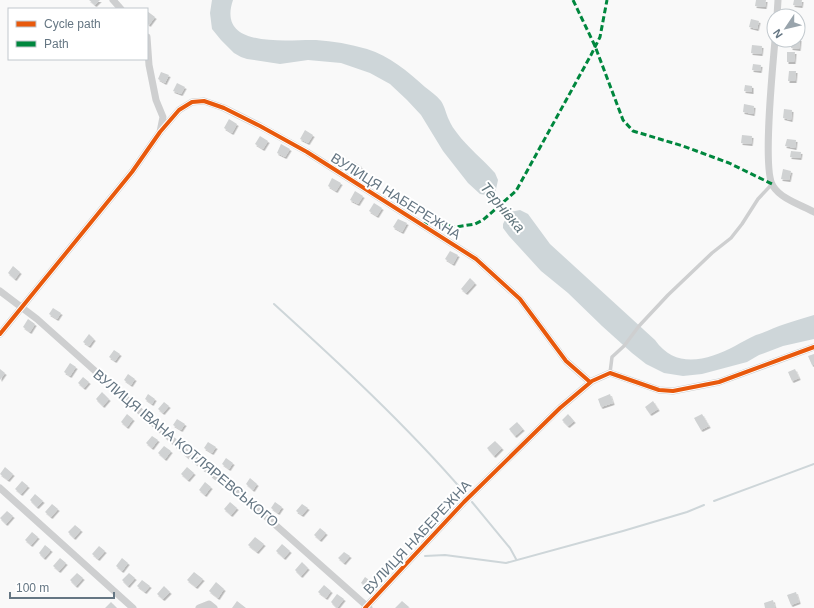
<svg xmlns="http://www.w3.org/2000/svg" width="814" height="608" viewBox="0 0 814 608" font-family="Helvetica,sans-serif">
  <defs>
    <filter id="shadow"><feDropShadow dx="1.5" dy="2" stdDeviation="0" flood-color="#0004"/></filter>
  </defs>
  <rect width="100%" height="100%" fill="#f9f9f9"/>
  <!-- water -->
  <path fill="#ced6d9" d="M 212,0 L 233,0 C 216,50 288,39 316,40 C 333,41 350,44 367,49 C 390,56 407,71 425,87 C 430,91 436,95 441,101 C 445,107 446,114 449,120 C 451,125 454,129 457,133 C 468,148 483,159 495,173 L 498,180 L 495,194 L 510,212 L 520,210 L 528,214 L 550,244 L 655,340 C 676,370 708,360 735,346 C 742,342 749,338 756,335 C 766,332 775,327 785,324 C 794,321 804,318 814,315 L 814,339 L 783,346 L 759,355 L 747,362 L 702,374 L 683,376 L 664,373 L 646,364 L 632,353 L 602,326 L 568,293 L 541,271 L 509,236 L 503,228 L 503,224 L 508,214 L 492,196 L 480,194 L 468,183 L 443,151 L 421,115 L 407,100 L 390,84 L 370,73 L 341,63 L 308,60 L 280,64 L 247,59 L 241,57 L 234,53 L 221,40 L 212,29 L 210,13 Z"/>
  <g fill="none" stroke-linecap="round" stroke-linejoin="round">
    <!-- stream -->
    <path stroke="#ced6d9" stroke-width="2" d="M 274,304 C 339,363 405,424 463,491
      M 714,501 L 814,464
      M 472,502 L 510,548 L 516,559
      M 425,556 L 445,555 L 506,563 L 623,531 L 687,512 L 704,505"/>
  </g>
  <!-- building -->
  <path fill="#d0d2d3" filter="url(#shadow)" d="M 89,0 L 100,0 L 95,5 Z
    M 756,0 L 766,0 L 765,7 L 755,6 Z
    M 794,0 L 802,0 L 801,6 L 793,5 Z
    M 147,11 L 155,17 L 149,25 L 147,23 Z
    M 751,19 L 759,21 L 757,29 L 749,27 Z
    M 798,39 L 800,39 L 799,49 L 791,48 L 792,40 L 798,40 Z
    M 752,45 L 762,46 L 761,54 L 751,53 Z
    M 787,52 L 795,52 L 794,62 L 787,62 Z
    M 753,64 L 761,65 L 760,71 L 752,70 Z
    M 789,71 L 796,71 L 795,81 L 788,81 Z
    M 161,72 L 169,75 L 165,83 L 158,79 Z
    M 177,83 L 185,87 L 181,94 L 173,91 Z
    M 745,85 L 752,86 L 752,92 L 744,91 Z
    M 744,104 L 754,106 L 753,114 L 743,112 Z
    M 784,109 L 792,110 L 791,120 L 783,118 Z
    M 229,119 L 237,124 L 232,133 L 224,128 Z
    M 305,130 L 313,135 L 308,143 L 300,139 Z
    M 742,135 L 752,136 L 751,144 L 741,143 Z
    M 260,136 L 268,141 L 263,149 L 255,144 Z
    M 787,139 L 796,140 L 795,148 L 785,146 Z
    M 281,144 L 290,149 L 285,157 L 277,153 Z
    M 791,151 L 801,152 L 800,158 L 790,157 Z
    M 354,162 L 362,167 L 358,175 L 349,170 Z
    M 783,169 L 791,171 L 789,180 L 781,179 Z
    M 332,178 L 341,183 L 336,191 L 328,186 Z
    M 355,191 L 363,196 L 358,204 L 350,200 Z
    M 374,203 L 382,208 L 377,216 L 369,211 Z
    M 398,219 L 407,223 L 402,232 L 393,227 Z
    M 450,251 L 458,255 L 453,264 L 445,259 Z
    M 13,266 L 20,272 L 15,279 L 8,273 Z
    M 470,278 L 475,283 L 466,293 L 461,289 Z
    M 53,308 L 61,313 L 57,319 L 49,314 Z
    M 28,319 L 35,324 L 30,332 L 23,327 Z
    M 89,334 L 94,339 L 89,346 L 83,342 Z
    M 114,350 L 120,354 L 115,361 L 109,357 Z
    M 814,354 L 814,365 L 812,365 L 808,356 Z
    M 70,363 L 76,367 L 70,376 L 64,372 Z
    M 0,369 L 5,373 L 0,380 Z
    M 795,369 L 799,378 L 792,381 L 788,372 Z
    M 128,374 L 135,379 L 131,385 L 124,380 Z
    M 83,377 L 89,382 L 84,388 L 78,383 Z
    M 102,392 L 109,399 L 103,406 L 96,399 Z
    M 148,394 L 155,399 L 152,404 L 145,399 Z
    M 610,394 L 613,403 L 601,407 L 598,399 Z
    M 653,401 L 658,409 L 650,414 L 645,407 Z
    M 164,402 L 169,406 L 163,413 L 158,409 Z
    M 127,414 L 133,419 L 127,427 L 121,422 Z
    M 568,414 L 574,421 L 568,426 L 562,420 Z
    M 702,414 L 709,426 L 701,430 L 694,418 Z
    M 177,419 L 185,424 L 181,430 L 173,425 Z
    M 517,422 L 523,429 L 515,436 L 509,429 Z
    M 152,436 L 158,440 L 152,448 L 146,443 Z
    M 495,441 L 502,448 L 494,456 L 487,448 Z
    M 208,442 L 216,447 L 212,453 L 204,448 Z
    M 164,446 L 171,451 L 165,459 L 158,453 Z
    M 226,458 L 233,463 L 229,469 L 222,464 Z
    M 5,467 L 13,474 L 8,480 L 0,474 Z
    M 187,467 L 194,473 L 188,480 L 181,474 Z
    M 250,478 L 257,484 L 253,490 L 246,484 Z
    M 22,481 L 28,486 L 21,494 L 15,489 Z
    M 205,482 L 211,487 L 205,495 L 199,490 Z
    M 35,494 L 43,501 L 37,507 L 30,500 Z
    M 230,502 L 237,508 L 231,515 L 224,509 Z
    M 275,502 L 282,507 L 278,513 L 271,508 Z
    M 52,504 L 58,509 L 51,517 L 45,512 Z
    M 302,504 L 308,508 L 302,515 L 296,511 Z
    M 7,511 L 13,516 L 6,524 L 0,518 Z
    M 75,525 L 81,530 L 74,538 L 68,532 Z
    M 320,528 L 326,533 L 320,540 L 314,535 Z
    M 32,532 L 38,537 L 31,545 L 25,540 Z
    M 255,537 L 264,544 L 257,552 L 248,545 Z
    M 282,544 L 290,551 L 284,558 L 276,551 Z
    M 45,545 L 51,550 L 44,558 L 39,553 Z
    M 99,546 L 105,551 L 98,559 L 92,554 Z
    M 344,552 L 350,556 L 344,563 L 338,558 Z
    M 60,558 L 66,563 L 59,571 L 53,566 Z
    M 122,558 L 128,563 L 122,571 L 116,566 Z
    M 302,562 L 308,568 L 301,576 L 295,570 Z
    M 194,572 L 203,579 L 196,587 L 187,580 Z
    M 77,573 L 83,578 L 76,586 L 70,580 Z
    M 129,573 L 135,578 L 128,586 L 122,580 Z
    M 365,577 L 372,582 L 369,588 L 361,583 Z
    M 142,580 L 150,586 L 145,592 L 137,586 Z
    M 216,582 L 224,589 L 218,598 L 209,591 Z
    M 324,585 L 331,591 L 326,598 L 318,592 Z
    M 164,586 L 170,592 L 163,599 L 157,594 Z
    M 796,592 L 799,602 L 791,605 L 787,595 Z
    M 337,594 L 344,599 L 337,608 L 331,602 Z
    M 773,600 L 775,608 L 765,608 L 764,603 Z
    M 237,601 L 246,608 L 232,608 Z
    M 402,601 L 409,607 L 408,608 L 395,608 Z
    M 111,602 L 117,608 L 105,608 Z"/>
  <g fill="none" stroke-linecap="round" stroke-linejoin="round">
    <!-- service -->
    <path stroke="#cecfd0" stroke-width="3.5" d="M 610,373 L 612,357 L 624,346 L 639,326 L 668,295 L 712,253 L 731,238 L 742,224 L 758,199 L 772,184"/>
    <!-- minor -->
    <path stroke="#cecfd0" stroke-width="7" d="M 113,0 L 121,9
      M 777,16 L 778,0
      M 147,37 L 149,65 L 156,100 L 163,117 L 160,132
      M 775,40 C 773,65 762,170 773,186 C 781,199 801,205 814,212
      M 0,291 L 37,319 L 189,455 L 262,513 L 369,608
      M 0,334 L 132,172 L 160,132 L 179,110 L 192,102 L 204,101 L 224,108 L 260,126 L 307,152 L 476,259 L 520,299 L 566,361 L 590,382
      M 0,488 L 133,608
      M 199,608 L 209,604 L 214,608
      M 365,608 L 464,502 L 560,408 L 592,381 L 610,373 L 659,390 L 673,391 L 719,382 L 814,347"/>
    <!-- quiet -->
    <path stroke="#00873e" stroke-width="3" stroke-dasharray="6 3" stroke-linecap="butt" d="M 573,0 L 595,46 L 623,120 L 633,131 L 683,146 L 729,163 L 772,184
      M 422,224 L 432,223 L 456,227 L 475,224 L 483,220 L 516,191 L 591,55 L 600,37 L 607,0"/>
    <!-- cycleway casing -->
    <g stroke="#fff" stroke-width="6">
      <path id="cycleway" d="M 0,334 L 132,172 L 160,132 L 179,110 L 192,102 L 204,101 L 224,108 L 260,126 L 307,152 L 476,259 L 520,299 L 566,361 L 590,382
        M 365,608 L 464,502 L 560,408 L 592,381 L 610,373 L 659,390 L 673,391 L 719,382 L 814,347"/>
    </g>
    <!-- cycleway -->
    <use href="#cycleway" stroke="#e8590c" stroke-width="4"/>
  </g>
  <g text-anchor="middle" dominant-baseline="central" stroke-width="4" stroke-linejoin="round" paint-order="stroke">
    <!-- street labels -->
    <g font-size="14" fill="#657683" stroke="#fff">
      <text transform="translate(396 196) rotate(32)">ВУЛИЦЯ НАБЕРЕЖНА</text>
      <text transform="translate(186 448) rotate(40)">ВУЛИЦЯ ІВАНА КОТЛЯРЕВСЬКОГО</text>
      <text transform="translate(417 537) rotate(-47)">ВУЛИЦЯ НАБЕРЕЖНА</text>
    </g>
    <!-- water labels -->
    <g font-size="15" font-style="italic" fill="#60757c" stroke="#fff">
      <text transform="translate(503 207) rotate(50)">Тернівка</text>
    </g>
  </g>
  <!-- legend -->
  <rect x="8" y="8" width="140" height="52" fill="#ffffff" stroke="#c1c8cd"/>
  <rect x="16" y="21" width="20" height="6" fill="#e8590c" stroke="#c1c8cd"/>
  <text x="44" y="28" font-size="12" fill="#657683">Cycle path</text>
  <rect x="16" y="41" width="20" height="6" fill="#00873e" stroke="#c1c8cd"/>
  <text x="44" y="48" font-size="12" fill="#657683">Path</text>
  <!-- north arrow -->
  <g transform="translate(786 28) rotate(235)"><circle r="19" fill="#ffffff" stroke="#c1c8cd"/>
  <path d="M0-3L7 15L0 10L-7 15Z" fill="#99a4ac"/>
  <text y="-6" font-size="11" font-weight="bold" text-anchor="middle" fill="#657683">N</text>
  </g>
  <!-- scale -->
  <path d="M10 592v6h104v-6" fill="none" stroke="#657683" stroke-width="2"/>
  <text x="16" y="592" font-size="12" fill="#657683" stroke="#ffffff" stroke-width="3" paint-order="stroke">100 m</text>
</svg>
